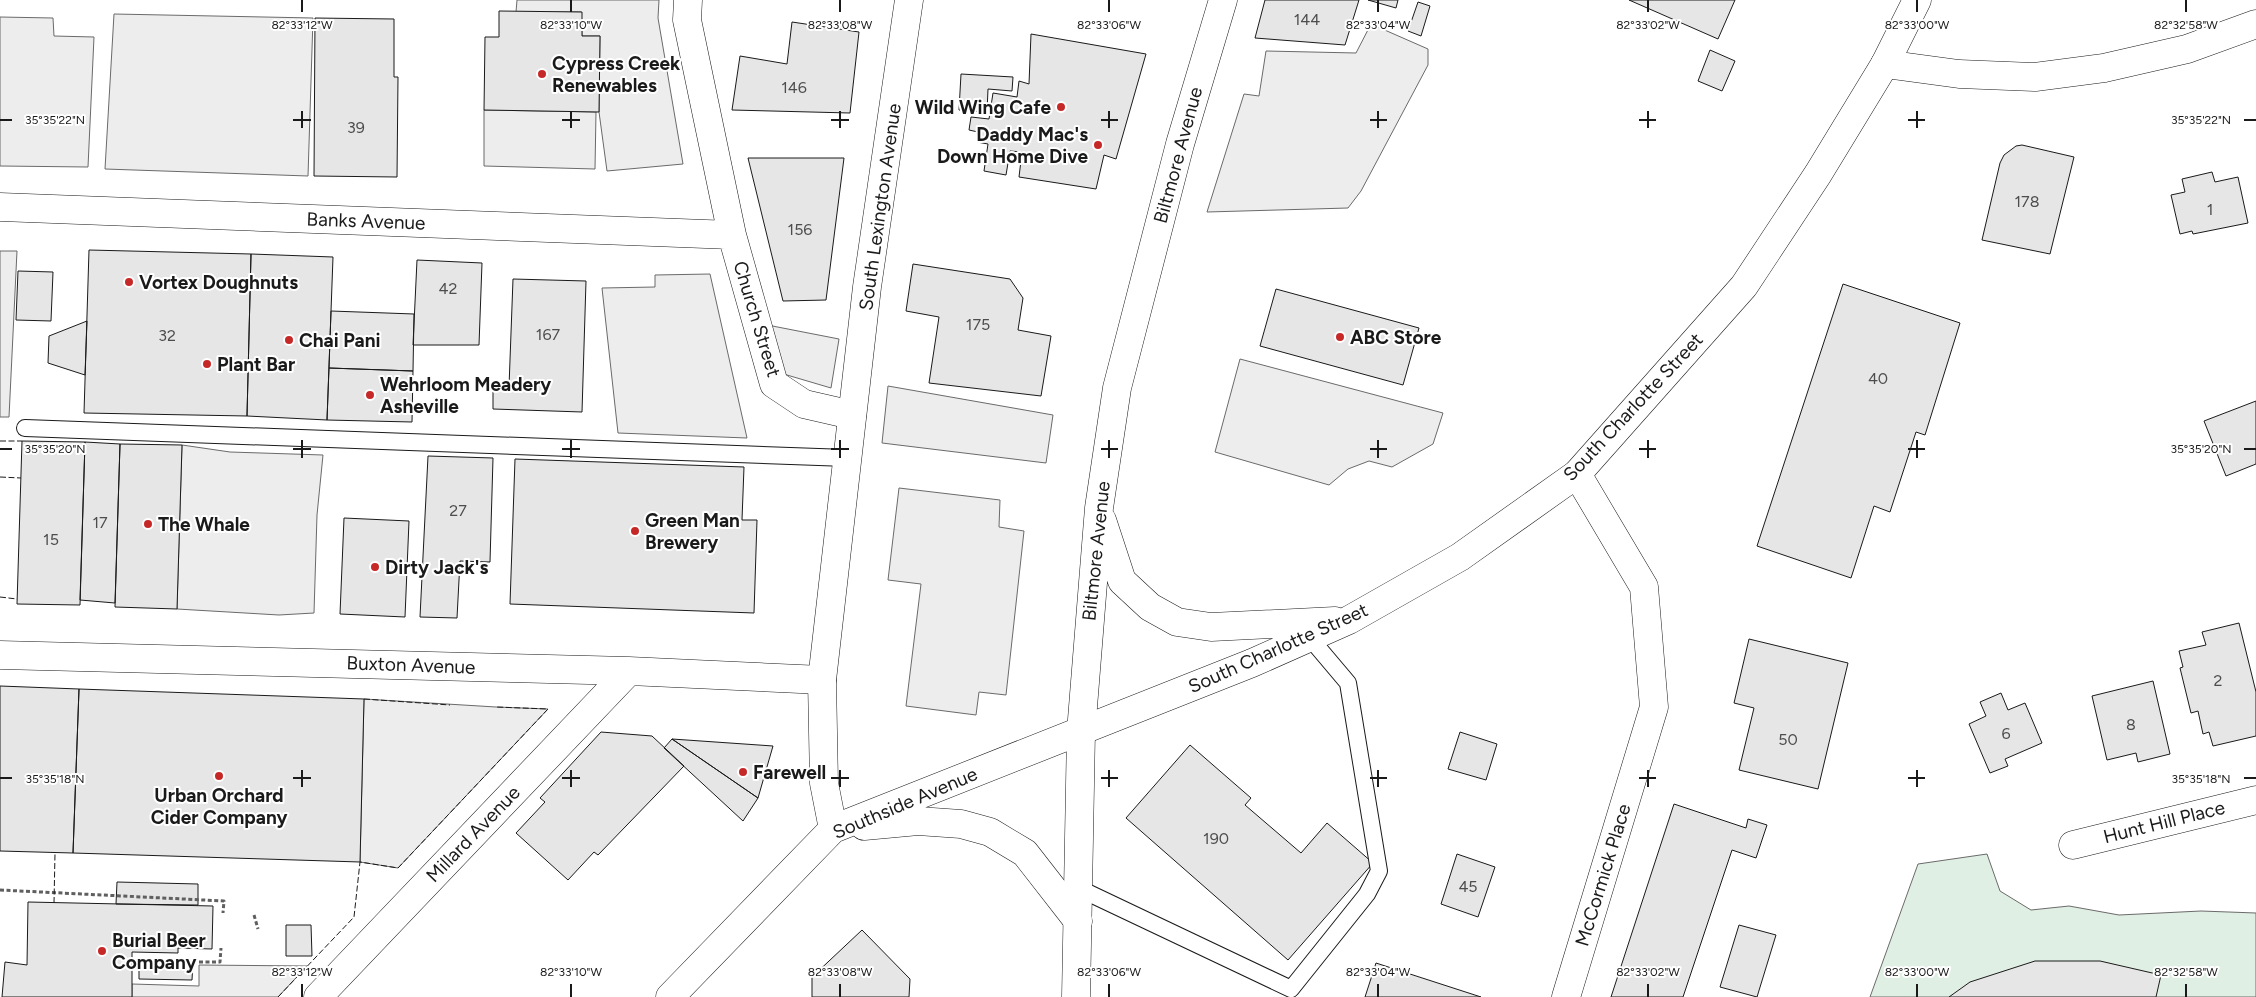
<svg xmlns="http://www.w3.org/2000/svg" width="2256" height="997" viewBox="0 0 2256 997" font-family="Figtree,sans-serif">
  <rect width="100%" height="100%" fill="#fff"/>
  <!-- green -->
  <path fill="#e0efe3" stroke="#6a6a6a" d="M 1987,854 L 2000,891 L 2031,910 L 2069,906 L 2119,915 L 2201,911 L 2256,913 L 2256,997 L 1870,997 L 1918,864 Z"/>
  <!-- parking -->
  <path fill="#ededed" stroke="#6a6a6a" d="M 517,0 L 659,0 L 658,18 L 683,164 L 607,171 L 599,112 L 600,36 L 582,36 L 581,12 L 516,12 Z
    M 114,14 L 313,18 L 308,176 L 105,169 Z
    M 0,17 L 53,18 L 54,36 L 94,37 L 88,167 L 0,166 Z
    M 1371,24 L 1428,49 L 1428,65 L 1361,191 L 1348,208 L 1207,212 L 1244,94 L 1259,96 L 1266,51 L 1356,53 Z
    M 484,110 L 596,112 L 595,169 L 484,166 Z
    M 0,251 L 17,251 L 9,417 L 0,417 Z
    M 710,274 L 747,438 L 618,433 L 602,288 L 655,287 L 655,275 Z
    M 757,323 L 839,339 L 831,388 L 770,370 Z
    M 1240,359 L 1443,413 L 1433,444 L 1392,467 L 1369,461 L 1348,469 L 1329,485 L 1215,452 Z
    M 888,386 L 1053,415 L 1046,463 L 882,443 Z
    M 182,445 L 230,452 L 323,455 L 317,515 L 314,613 L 279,615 L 177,609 Z
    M 899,488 L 1000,500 L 999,527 L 1024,531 L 1006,695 L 979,692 L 976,715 L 906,706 L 921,584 L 888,580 Z
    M 364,699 L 496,707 L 548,709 L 398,868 L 360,862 Z
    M 199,965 L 307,966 L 278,997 L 132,997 L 132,984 L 199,986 Z"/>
  <!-- building -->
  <path fill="#e6e6e6" stroke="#1a1a1a" d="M 1265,0 L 1359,0 L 1345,45 L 1255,38 Z
    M 1368,0 L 1398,0 L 1396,8 Z
    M 1629,0 L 1735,0 L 1718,39 Z
    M 1418,2 L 1430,6 L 1421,36 L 1408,31 Z
    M 499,11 L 582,12 L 582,36 L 600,36 L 599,112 L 484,110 L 485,37 L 499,37 Z
    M 315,18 L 394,19 L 394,77 L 398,77 L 397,177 L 314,176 Z
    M 792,22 L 859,32 L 850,113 L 732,110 L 740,56 L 787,64 Z
    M 1031,34 L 1146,54 L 1116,159 L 1104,155 L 1096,189 L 1019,177 L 1022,152 L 1010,151 L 1006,175 L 984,171 L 988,144 L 977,142 L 978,132 L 969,130 L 971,117 L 989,119 L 993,93 L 1017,97 L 1019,81 L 1029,84 Z
    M 1710,50 L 1735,61 L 1722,91 L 1698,81 Z
    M 961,74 L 1013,77 L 1012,91 L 988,89 L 987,112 L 959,110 Z
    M 2022,145 L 2074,157 L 2050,254 L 1982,240 L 2000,163 L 2004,155 L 2016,146 Z
    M 748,158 L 844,158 L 826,300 L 783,301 Z
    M 2212,172 L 2215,182 L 2238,177 L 2248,223 L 2193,234 L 2192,231 L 2180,234 L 2171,195 L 2185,192 L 2182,179 Z
    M 89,250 L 251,254 L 247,416 L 84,413 Z
    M 251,254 L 333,257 L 327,420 L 247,416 Z
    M 417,260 L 482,263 L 479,345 L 413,345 Z
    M 913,264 L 1010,279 L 1023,298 L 1018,330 L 1051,336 L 1041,396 L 929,383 L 939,317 L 906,311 Z
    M 18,271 L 53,272 L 51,321 L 16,320 Z
    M 513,279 L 586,281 L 582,412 L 493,409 L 493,387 L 509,387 Z
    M 1843,284 L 1960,323 L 1925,435 L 1916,432 L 1890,512 L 1874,506 L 1851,578 L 1757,546 Z
    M 1276,289 L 1419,328 L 1403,385 L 1260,346 Z
    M 331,311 L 414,314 L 413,371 L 329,368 Z
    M 87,321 L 85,375 L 48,363 L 49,336 Z
    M 329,368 L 413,371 L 412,422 L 327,420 Z
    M 2256,401 L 2256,464 L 2226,476 L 2204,421 Z
    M 22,441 L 85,442 L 80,605 L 17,604 Z
    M 85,442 L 120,444 L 115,603 L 80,600 Z
    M 120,444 L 182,445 L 177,609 L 115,607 Z
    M 428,456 L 493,458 L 490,562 L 460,561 L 457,618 L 420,617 Z
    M 515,459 L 744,467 L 742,520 L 757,520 L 754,613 L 510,604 Z
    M 344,518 L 409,521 L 405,617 L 340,614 Z
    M 2239,623 L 2256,692 L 2256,736 L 2213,746 L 2209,732 L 2203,734 L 2198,711 L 2191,713 L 2180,668 L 2183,667 L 2179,651 L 2206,645 L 2202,632 Z
    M 1749,639 L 1848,663 L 1818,789 L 1739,770 L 1754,708 L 1734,703 Z
    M 2153,681 L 2170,754 L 2138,762 L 2136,753 L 2107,760 L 2092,696 Z
    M 0,686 L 79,689 L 73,853 L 0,851 Z
    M 79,689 L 364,699 L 360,862 L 73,853 Z
    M 2001,693 L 2008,710 L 2025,703 L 2042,743 L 2005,759 L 2008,766 L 1990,773 L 1969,724 L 1986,716 L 1980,702 Z
    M 601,732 L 652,736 L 684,766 L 598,855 L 594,852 L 568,880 L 516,833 L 545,802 L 540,798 Z
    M 1460,732 L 1497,744 L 1486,780 L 1448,769 Z
    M 672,739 L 773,746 L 758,798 Z
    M 672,739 L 758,798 L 743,821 L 664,748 Z
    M 1190,745 L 1251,798 L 1245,805 L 1301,853 L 1327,823 L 1373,863 L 1288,960 L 1126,818 Z
    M 1674,804 L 1746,828 L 1748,819 L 1767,825 L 1756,858 L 1732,850 L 1683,997 L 1611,997 Z
    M 1457,854 L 1495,867 L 1478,917 L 1441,904 Z
    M 117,882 L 198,884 L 198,905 L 116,904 Z
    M 28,902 L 213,906 L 212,949 L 178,948 L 178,953 L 132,952 L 132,997 L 2,997 L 5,962 L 27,965 Z
    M 286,925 L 311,925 L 312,956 L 286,956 Z
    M 1739,925 L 1776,935 L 1757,997 L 1720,987 Z
    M 862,930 L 910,979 L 909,997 L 812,997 L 812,977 Z
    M 139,960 L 193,961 L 192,980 L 139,979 Z
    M 2035,961 L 2100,961 L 2161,975 L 2156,997 L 1949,997 L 1970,982 Z
    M 1376,963 L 1481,997 L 1365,997 Z"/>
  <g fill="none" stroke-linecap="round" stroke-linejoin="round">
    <!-- lane casing -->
    <g stroke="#1a1a1a" stroke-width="18">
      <path id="lane" d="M 25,428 L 847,458
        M 1078,888 L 1291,989 L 1367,894 L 1379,871 L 1348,683 L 1310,638"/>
    </g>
    <!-- street casing -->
    <g stroke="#1a1a1a" stroke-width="29">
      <path id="street" d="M 688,0 L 687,20 L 732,235 L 774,384 L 804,404 L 852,415
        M 0,207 L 732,235
        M 0,655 L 629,671 L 822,680
        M 2073,845 L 2256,800
        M 318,997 L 629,671
        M 1566,997 L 1654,707 L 1644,587 L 1577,474"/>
    </g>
    <!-- secondary casing -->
    <g stroke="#1a1a1a" stroke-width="29">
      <path id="secondary" d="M 1885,64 L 1959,74 L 2035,77 L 2104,68 L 2187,49 L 2256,24
        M 833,829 L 824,783 L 822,680 L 867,287 L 909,0
        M 1076,997 L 1081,732"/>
    </g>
    <!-- primary casing -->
    <g stroke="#1a1a1a" stroke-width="29">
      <path id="primary" d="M 1102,520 L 1122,581 L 1150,607 L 1177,622 L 1211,627 L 1335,621
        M 1081,732 L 1099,508 L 1117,388 L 1180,144 L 1223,0
        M 864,826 L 918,821 L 961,824 L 990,832 L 1025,853 L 1078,921
        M 670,997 L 833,829 L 1252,663 L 1349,620 L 1460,557 L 1577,474 L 1744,286 L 1818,174 L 1885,64 L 1917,0"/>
    </g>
    <!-- path -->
    <path stroke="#5f5f5f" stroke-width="3" stroke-dasharray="4 2.5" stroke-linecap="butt" d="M 0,890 L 224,901 L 223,913
      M 254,915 L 258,929
      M 199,962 L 220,962 L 221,948"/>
    <!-- lane -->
    <use href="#lane" stroke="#fff" stroke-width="16"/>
    <!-- street -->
    <use href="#street" stroke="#fff" stroke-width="28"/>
    <!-- secondary -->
    <use href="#secondary" stroke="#fff" stroke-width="28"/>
    <!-- primary -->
    <use href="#primary" stroke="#fff" stroke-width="28"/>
    <!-- fence -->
    <path stroke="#1a1a1a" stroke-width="1" stroke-dasharray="6 2.5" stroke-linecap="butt" d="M 0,441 L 22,441
      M 0,477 L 21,478
      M 0,597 L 17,599
      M 364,699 L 450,705
      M 54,903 L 55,853
      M 278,997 L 354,917 L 360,862 L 398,868 L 548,709 L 496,707"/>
  </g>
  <!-- ticks -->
  <path fill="none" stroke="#1a1a1a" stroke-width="2" d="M 302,0 L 302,12M 571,0 L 571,12M 840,0 L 840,12M 1109,0 L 1109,12M 1378,0 L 1378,12M 1648,0 L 1648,12M 1917,0 L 1917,12M 2186,0 L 2186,12M 302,111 L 302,128M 571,111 L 571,128M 840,111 L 840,128M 1109,111 L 1109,128M 1378,111 L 1378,128M 1648,111 L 1648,128M 1917,111 L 1917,128M 0,120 L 12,120M 293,120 L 311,120M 562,120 L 580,120M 831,120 L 849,120M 1101,120 L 1118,120M 1370,120 L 1387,120M 1639,120 L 1656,120M 1908,120 L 1925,120M 2244,120 L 2256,120M 302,440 L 302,458M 571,440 L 571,458M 840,440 L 840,458M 1109,440 L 1109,458M 1378,440 L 1378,458M 1648,440 L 1648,458M 1917,440 L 1917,458M 0,449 L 12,449M 293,449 L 311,449M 562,449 L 580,449M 831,449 L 849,449M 1101,449 L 1118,449M 1370,449 L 1387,449M 1639,449 L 1656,449M 1908,449 L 1925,449M 2244,449 L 2256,449M 302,770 L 302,787M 571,770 L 571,787M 840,770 L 840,787M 1109,770 L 1109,787M 1378,770 L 1378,787M 1648,770 L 1648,787M 1917,770 L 1917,787M 0,778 L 12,778M 293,778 L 311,778M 562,778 L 580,778M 831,778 L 849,778M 1101,778 L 1118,778M 1370,778 L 1387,778M 1639,778 L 1656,778M 1908,778 L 1925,778M 2244,778 L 2256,778M 302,984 L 302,997M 571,984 L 571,997M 840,984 L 840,997M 1109,984 L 1109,997M 1378,984 L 1378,997M 1648,984 L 1648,997M 1917,984 L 1917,997M 2186,984 L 2186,997"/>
  <!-- markers -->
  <g fill="#c62828" stroke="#fff" stroke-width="2">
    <circle cx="542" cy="74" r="5"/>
    <circle cx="1061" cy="107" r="5"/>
    <circle cx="1098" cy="145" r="5"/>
    <circle cx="129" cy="282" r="5"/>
    <circle cx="1340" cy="337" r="5"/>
    <circle cx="289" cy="340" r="5"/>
    <circle cx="207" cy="364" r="5"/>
    <circle cx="370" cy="395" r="5"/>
    <circle cx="148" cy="524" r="5"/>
    <circle cx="635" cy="531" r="5"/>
    <circle cx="375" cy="567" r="5"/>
    <circle cx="743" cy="772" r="5"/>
    <circle cx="219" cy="776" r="5"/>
    <circle cx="102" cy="951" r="5"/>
  </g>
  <g text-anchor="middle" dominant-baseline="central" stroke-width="4" stroke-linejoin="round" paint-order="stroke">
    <!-- number labels -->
    <g font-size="16" fill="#4d4d4d">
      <text x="1307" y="19">144</text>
      <text x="794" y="87">146</text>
      <text x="356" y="127">39</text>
      <text x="2027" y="201">178</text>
      <text x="2210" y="209">1</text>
      <text x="800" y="229">156</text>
      <text x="448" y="288">42</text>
      <text x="978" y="324">175</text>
      <text x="548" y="334">167</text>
      <text x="167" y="335">32</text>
      <text x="1878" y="378">40</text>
      <text x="458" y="510">27</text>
      <text x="100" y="522">17</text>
      <text x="51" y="539">15</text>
      <text x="2218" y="680">2</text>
      <text x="2131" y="724">8</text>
      <text x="2006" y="733">6</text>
      <text x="1788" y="739">50</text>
      <text x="1216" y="838">190</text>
      <text x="1468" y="886">45</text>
    </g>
    <!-- poi labels -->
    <g font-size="19" font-weight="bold" fill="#1a1a1a" stroke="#fff" text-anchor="start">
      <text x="552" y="63">Cypress Creek<tspan x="552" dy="22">Renewables</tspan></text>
      <text x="1051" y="107" text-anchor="end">Wild Wing Cafe</text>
      <text x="1088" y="134" text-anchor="end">Daddy Mac's<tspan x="1088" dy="22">Down Home Dive</tspan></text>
      <text x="139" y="282">Vortex Doughnuts</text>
      <text x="1350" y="337">ABC Store</text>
      <text x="299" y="340">Chai Pani</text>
      <text x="217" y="364">Plant Bar</text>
      <text x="380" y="384">Wehrloom Meadery<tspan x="380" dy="22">Asheville</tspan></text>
      <text x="645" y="520">Green Man<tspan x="645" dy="22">Brewery</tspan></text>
      <text x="158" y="524">The Whale</text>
      <text x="385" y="567">Dirty Jack's</text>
      <text x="753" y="772">Farewell</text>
      <text x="219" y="795" text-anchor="middle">Urban Orchard<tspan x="219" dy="22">Cider Company</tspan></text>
      <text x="112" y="940">Burial Beer<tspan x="112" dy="22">Company</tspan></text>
    </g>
    <!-- street labels -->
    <g font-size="19" fill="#1a1a1a" stroke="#fff">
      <text transform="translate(1178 155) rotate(-75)">Biltmore Avenue</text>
      <text transform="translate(880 207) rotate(-82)">South Lexington Avenue</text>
      <text transform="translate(366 221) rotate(2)">Banks Avenue</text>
      <text transform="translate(757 319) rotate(73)">Church Street</text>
      <text transform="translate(1633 407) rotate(-47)">South Charlotte Street</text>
      <text transform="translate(1096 551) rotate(-84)">Biltmore Avenue</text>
      <text transform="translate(1278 648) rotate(-24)">South Charlotte Street</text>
      <text transform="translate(411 665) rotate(2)">Buxton Avenue</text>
      <text transform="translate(905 803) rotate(-23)">Southside Avenue</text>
      <text transform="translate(2164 822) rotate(-14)">Hunt Hill Place</text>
      <text transform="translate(473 834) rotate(-46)">Millard Avenue</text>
      <text transform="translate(1603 875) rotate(-73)">McCormick Place</text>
    </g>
  </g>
  <g font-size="12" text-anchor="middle" fill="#1a1a1a" stroke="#fff" stroke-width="4" stroke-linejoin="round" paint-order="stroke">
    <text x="302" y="29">82°33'12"W</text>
    <text x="571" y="29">82°33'10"W</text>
    <text x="840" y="29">82°33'08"W</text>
    <text x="1109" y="29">82°33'06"W</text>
    <text x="1378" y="29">82°33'04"W</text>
    <text x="1648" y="29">82°33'02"W</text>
    <text x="1917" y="29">82°33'00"W</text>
    <text x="2186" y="29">82°32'58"W</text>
    <text x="55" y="124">35°35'22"N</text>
    <text x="2201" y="124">35°35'22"N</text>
    <text x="55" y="453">35°35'20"N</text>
    <text x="2201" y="453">35°35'20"N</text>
    <text x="55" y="783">35°35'18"N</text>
    <text x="2201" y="783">35°35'18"N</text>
    <text x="302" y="976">82°33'12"W</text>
    <text x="571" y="976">82°33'10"W</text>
    <text x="840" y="976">82°33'08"W</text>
    <text x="1109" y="976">82°33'06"W</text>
    <text x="1378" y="976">82°33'04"W</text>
    <text x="1648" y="976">82°33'02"W</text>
    <text x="1917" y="976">82°33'00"W</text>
    <text x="2186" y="976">82°32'58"W</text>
  </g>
</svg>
